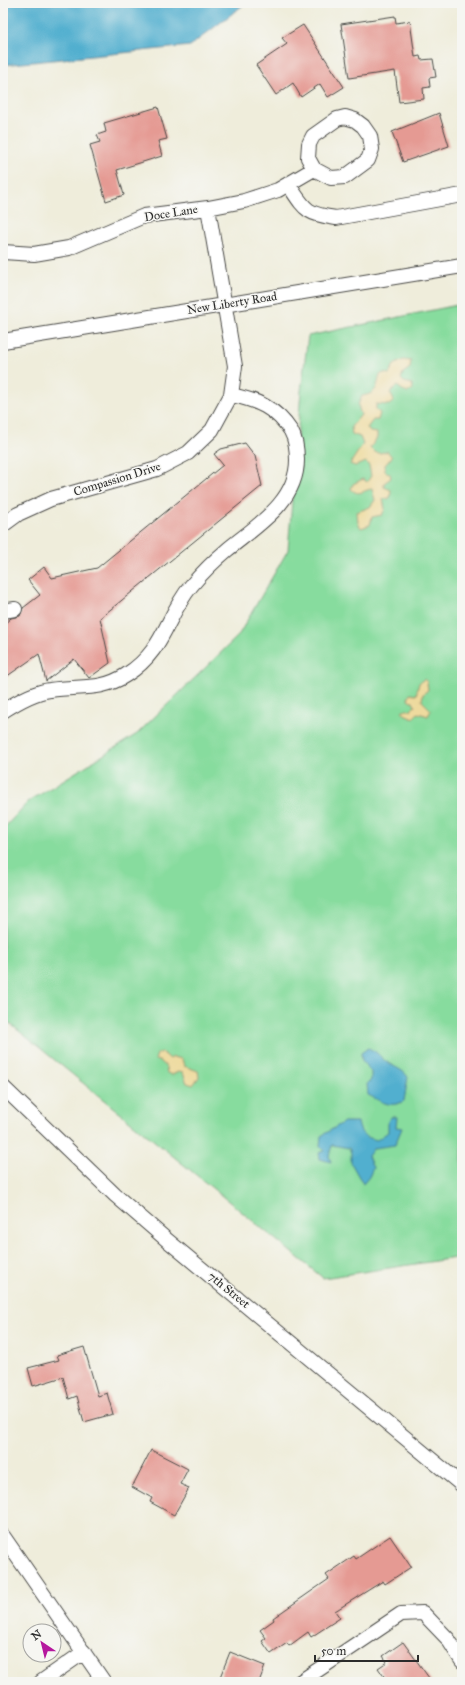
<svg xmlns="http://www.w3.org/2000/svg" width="465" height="1685" viewBox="0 0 465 1685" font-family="'IM FELL Great Primer',serif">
  <rect width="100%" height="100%" fill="#f6f6f2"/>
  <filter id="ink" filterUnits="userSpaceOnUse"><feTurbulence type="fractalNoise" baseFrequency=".025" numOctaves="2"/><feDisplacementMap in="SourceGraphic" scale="8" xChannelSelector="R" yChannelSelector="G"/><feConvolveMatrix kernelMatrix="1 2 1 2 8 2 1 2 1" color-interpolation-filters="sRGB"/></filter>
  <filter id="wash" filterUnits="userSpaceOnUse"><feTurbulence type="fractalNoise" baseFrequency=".012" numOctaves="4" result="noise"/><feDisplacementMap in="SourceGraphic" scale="16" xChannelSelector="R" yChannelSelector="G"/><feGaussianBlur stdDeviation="0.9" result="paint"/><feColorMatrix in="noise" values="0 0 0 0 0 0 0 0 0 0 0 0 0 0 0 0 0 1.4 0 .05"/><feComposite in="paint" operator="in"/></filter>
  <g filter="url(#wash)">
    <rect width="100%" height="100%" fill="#efeddb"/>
    <!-- green -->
    <path fill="#87dc9e" stroke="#598464" d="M 462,304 L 462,1257 L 323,1278 L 3,1018 L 3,829 L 28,802 L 137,734 L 238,636 L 288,550 L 301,391 L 308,336 Z"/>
    <!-- sand -->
    <path fill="#eeda9e" stroke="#8c8264" d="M 403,360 L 411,361 L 410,368 L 403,373 L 401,379 L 404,382 L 412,384 L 413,389 L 407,393 L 397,386 L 390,392 L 394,401 L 389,405 L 376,404 L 376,410 L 380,413 L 378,420 L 373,420 L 367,428 L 370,432 L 377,433 L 377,438 L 370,448 C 375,454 380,454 387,451 L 392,457 L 385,465 L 385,471 L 390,474 L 391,478 L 384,483 L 384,487 L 391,490 L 390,498 L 383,499 L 385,509 L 382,515 L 372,517 L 370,525 L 361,528 L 358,523 L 357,512 L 370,507 L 375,500 L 372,489 C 363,490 359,497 351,489 L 353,484 L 363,479 L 367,482 L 371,476 L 369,465 L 366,462 L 355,466 L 350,464 L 363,444 L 360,437 L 352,434 L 351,427 L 361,415 L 358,405 L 362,396 C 378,393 376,388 380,375 L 383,373 L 389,374 L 394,365 Z
      M 424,679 L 427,682 L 428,690 L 423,694 L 422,701 L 431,710 L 428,716 L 418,713 L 413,718 L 402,713 L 403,710 L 411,710 L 415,706 L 413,702 L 408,699 L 410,694 L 416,695 L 419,683 Z
      M 162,1052 L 170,1059 L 173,1057 L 182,1059 L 184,1066 L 198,1071 L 199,1077 L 193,1085 L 187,1083 L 183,1073 L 178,1072 L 172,1075 L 167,1073 C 166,1064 163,1062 155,1060 L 157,1054 Z"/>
    <!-- water -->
    <path fill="#51afcf" stroke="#3e6d7d" d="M 3,3 L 246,3 L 190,46 L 3,65 Z
      M 368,1048 C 376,1051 378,1054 384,1060 C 392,1067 402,1068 408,1077 L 404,1101 C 390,1109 381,1101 368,1095 L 367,1084 L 371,1080 L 371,1072 L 362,1061 L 361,1053 Z
      M 391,1117 L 397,1117 L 396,1127 L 402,1128 L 395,1145 L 374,1148 L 368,1156 L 373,1168 L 369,1177 L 363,1184 L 351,1163 L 351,1153 L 349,1148 L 332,1145 L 329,1156 L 331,1162 L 320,1159 L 319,1153 L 325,1151 L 320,1146 L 321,1136 L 344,1122 L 358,1122 C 360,1135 365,1137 377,1140 L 388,1132 L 388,1121 Z"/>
    <g id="blocks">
      <!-- building -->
      <path fill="#e59a93" d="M 395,16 L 396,23 L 410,21 L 415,57 L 420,56 L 421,60 L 433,59 L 436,77 L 429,78 L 430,87 L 423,88 L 424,99 L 399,102 L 395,71 L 349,78 L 341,24 Z
        M 303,25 L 344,87 L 328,97 L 320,84 L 301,97 L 293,83 L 276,95 L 256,65 L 287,44 L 282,38 Z
        M 158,107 L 167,139 L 158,141 L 162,156 L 117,170 L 124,195 L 106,201 L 90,145 L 100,142 L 97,135 L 106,132 L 104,123 Z
        M 439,113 L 449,146 L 403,162 L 392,132 Z
        M 245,443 L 255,456 L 262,486 L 100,618 L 110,663 L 89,678 L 74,659 L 46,681 L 39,654 L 3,679 L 3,625 L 11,618 L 20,616 L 23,608 L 40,595 L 28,580 L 44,567 L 52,578 L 97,568 L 223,465 L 214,454 L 221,449 Z
        M 84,1347 L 98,1396 L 107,1393 L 113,1414 L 84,1422 L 77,1396 L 69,1399 L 63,1377 L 33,1386 L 28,1368 L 59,1360 L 57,1355 Z
        M 151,1450 L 188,1469 L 180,1484 L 189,1488 L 174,1515 L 150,1502 L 152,1498 L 132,1487 Z
        M 390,1536 L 411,1567 L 385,1584 L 383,1581 L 335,1611 L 340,1618 L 311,1637 L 308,1632 L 289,1646 L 287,1643 L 271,1654 L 262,1641 L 266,1638 L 260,1630 L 274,1620 L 273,1618 L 329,1579 L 326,1575 L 354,1556 L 356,1559 Z
        M 403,1642 L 432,1682 L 388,1682 L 378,1668 L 387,1662 L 383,1656 Z
        M 230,1652 L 265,1666 L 259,1682 L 218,1682 Z"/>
    </g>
  </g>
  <g filter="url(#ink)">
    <use href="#blocks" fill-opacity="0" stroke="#484845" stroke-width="1"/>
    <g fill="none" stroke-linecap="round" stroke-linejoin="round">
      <!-- minor casing -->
      <g stroke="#484845" stroke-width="16">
        <path id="minor" d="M 345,117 L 355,120 L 363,126 L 370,136 L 372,149 L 368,160 L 345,177 L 331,178 L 314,169 L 308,158 L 309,144 L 313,136 L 337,119 Z
          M 288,184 C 305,209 305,214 336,218 L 462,195
          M 3,252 L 34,254 L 69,248 L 144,216 L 208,208 L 244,201 L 278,190 L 314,169
          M 3,341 L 462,266
          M 3,525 L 18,514 L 51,499 L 157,469 L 188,453 L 212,430 L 231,395 L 235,366 L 208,208
          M 3,611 L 15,609
          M 3,711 C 17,702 34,692 50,690 C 78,685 100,692 126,675 C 165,650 165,618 191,586 C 202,573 214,561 227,550 C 256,526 297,502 297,460 C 297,450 296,440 291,431 C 276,408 257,400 231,395
          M 3,1087 L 115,1195 L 167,1240 L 462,1485
          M 3,1536 L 104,1682
          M 41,1682 L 84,1652
          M 300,1682 L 401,1614 L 423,1613 L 448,1639 L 462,1661"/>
      </g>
      <!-- minor -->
      <use href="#minor" stroke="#fff" stroke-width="14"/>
    </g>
  </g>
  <g text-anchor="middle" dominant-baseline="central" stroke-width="3" stroke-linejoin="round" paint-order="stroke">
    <!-- street labels -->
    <g font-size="12" fill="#2b2b2b" stroke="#f6f6f2">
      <text transform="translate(171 213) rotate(-9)">Doce Lane</text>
      <text transform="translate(232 303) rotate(-9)">New Liberty Road</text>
      <text transform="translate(117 479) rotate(-17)">Compassion Drive</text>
      <text transform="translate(229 1290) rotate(39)">7th Street</text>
    </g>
  </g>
  <!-- margin -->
  <rect width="465" height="1685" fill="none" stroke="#f6f6f2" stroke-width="16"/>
  <!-- north arrow -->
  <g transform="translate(42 1643) rotate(325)"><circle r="19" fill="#f6f6f2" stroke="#a5a5a2"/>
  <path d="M0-3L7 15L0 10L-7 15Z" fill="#b5179e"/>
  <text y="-6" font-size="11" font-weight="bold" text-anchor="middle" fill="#2b2b2b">N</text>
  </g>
  <!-- scale -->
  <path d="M315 1655v6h103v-6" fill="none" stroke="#2b2b2b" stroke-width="2"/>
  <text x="321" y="1655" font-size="12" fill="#2b2b2b" stroke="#f6f6f2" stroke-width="3" paint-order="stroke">50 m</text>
</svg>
